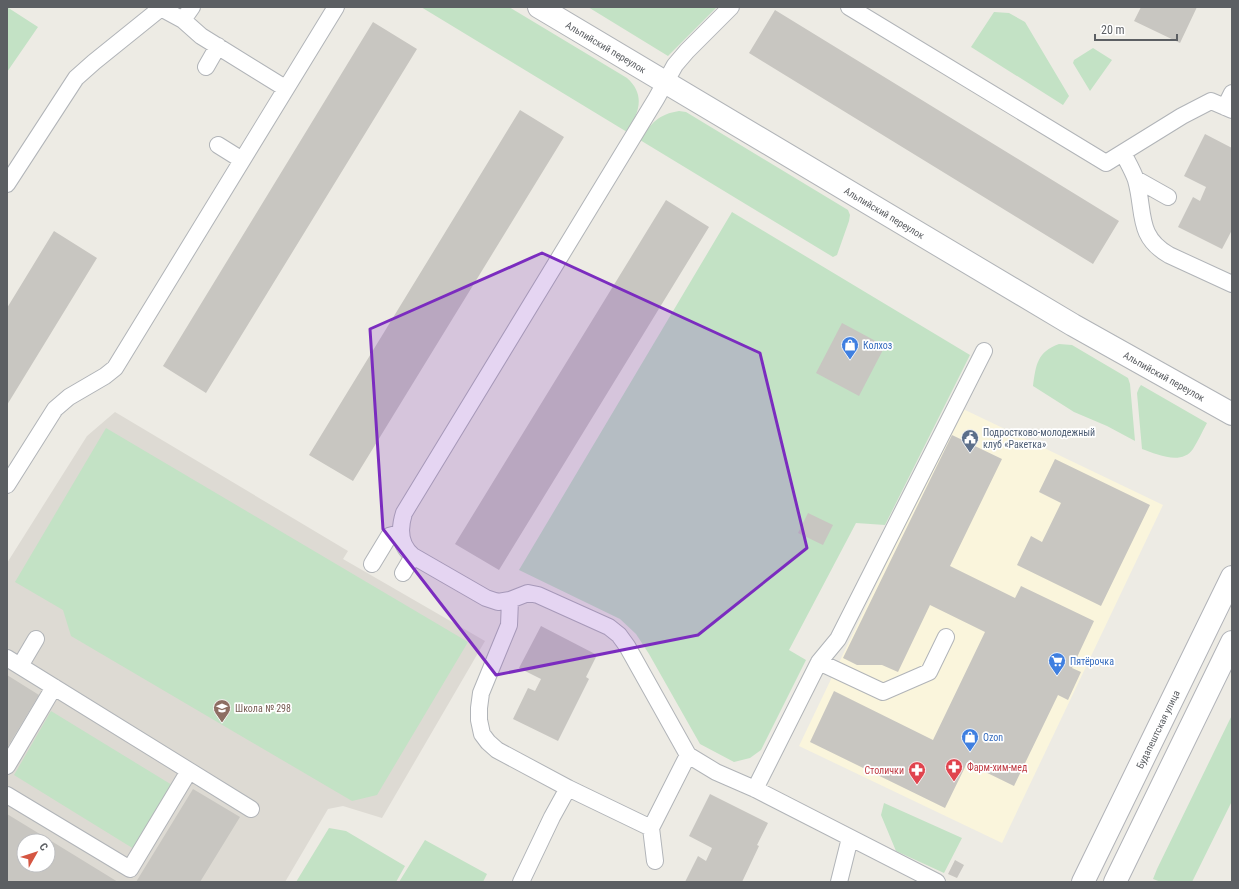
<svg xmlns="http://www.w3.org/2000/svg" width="1239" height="889" viewBox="0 0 1239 889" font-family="'Roboto Condensed',sans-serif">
  <rect width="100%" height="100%" fill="#edebe4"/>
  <!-- commercial -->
  <path fill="#faf5dc" d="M 961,408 L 1163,505 L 1002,843 L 799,746 Z"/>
  <!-- education -->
  <path fill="#dddad3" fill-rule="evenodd" d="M 115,412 L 348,551 L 343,559 L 485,641 L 382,818 L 343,806 L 328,809 L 285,882 L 7,882 L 7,563 L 87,436 ZM 24,841 L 48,841 L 48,865 L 24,865 Z"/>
  <!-- green -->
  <path fill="#c3e2c5" d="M 7,7 L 38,27 L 7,72 Z
    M 421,7 L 509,7 L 627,78 C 646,95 639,113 627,132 Z
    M 588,7 L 717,7 L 668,56 Z
    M 994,12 L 1009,13 L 1025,22 L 1069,96 L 1063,105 L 971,47 Z
    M 1093,48 L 1112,60 L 1090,91 L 1073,63 L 1074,60 Z
    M 679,111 L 686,112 L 848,210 L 850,215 L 849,221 L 837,255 L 833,257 L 640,140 C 651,123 659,114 679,111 Z
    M 732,212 L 970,355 L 885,525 L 856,523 L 789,650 L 806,660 L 761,750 L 750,758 L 734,762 L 700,744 L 649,654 L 636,634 L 620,619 L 519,570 Z
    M 1059,344 L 1072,345 L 1128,378 L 1130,384 L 1135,441 L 1107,426 L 1074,412 L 1033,386 C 1036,365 1037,352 1059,344 Z
    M 1141,385 L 1207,423 C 1202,432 1198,441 1193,449 C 1181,466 1157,454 1142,449 L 1137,393 L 1139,388 Z
    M 106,428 L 468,642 L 377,795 L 352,801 L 71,636 L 63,610 L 15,582 Z
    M 51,711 L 172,785 L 134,849 L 14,775 Z
    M 1232,715 L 1232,801 L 1192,882 L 1161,882 L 1153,879 L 1157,869 Z
    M 884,803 L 962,838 L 944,873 L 896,851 L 881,815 Z
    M 329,828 L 346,831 L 405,866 L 396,882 L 296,882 Z
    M 425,840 L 487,874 L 483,882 L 399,882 Z"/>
  <!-- building -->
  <path fill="#c8c6c1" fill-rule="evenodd" d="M 1141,7 L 1197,7 L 1180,43 L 1134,21 Z
    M 775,10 L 1119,221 L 1093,264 L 749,53 Z
    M 373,22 L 417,49 L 206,393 L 163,366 Z
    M 520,110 L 564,137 L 353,481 L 309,455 Z
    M 1205,134 L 1232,148 L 1232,230 L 1222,249 L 1178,227 L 1193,197 L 1200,201 L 1206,187 L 1184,176 Z
    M 666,200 L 709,227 L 499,570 L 455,544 Z
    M 54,231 L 97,258 L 7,405 L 7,308 Z
    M 842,323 L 885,346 L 859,396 L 816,373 Z
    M 952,435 L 1002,459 L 950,566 L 1015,598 L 1021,586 L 1094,621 L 1072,668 L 1081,672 L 1068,700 L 1058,695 L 1014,786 L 967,763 L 945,808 L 810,742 L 834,691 L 933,740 L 985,632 L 930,605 L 898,672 L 882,665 L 857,665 L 843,658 Z
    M 1055,459 L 1150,505 L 1101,606 L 1017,565 L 1031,536 L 1042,542 L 1061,503 L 1039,492 Z
    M 808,513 L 833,525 L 823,545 L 798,533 Z
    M 541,626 L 597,655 L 586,677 L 589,679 L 558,741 L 513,719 L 528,688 L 535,691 L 541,679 L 519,668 Z
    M 7,675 L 39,695 L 7,748 Z
    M 193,789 L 240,817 L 200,882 L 136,882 Z
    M 710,794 L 768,823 L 757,845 L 759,846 L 742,882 L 685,882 L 698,856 L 706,861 L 712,848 L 689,836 Z
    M 7,814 L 48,839 L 118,882 L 7,882 ZM 24,841 L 48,841 L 48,865 L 24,865 Z
    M 955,860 L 964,865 L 957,878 L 948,874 Z"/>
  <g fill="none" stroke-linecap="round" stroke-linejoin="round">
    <!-- lane casing -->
    <g stroke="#b1b4b8" stroke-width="18">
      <path id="lane" d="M 159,7 L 183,20 L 201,36 L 285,88
        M 731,7 L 687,51 L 675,65 L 656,99 L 404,513 C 399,529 399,545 413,556 L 486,598 L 498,602 L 510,600 L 528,593 L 538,595 L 609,627 L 619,635 L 627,646 L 688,755 L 716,772 L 755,789 L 937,882
        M 849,7 L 1106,163 L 1182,116 L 1211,101 L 1232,110
        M 183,20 L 192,7
        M 206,67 L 218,46
        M 1225,107 L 1232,93
        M 218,145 L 242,160
        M 1123,153 C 1127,161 1133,171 1136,180 C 1145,212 1136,236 1169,255 L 1232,284
        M 1136,179 L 1168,197
        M 7,184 L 76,78 L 94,62 L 161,8
        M 7,485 L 55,409 L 69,397 L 105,376 L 115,368 L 336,7
        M 372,564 L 389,536 L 400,533
        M 403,573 L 413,556
        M 510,600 L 509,625 L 481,693 L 479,708 L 479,720 L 482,734 L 488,742 L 497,750 L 568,788 L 651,828
        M 7,658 L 251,809
        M 819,662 L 883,692 L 929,672 L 946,637
        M 20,666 L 36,639
        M 7,766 L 54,687
        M 755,789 L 819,662 L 838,639 L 984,351
        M 7,795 L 130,869 L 189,771
        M 655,861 L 651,828 L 688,755
        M 521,882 L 552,817 L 568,788
        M 839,882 L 850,838"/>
    </g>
    <!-- street casing -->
    <g stroke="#b1b4b8" stroke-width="24">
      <g id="street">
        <path id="s1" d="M 539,7 L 1073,325 L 1232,414"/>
      </g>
    </g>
    <!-- secondary casing -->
    <g stroke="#b1b3b8" stroke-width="24">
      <g id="secondary">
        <path id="s2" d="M 1083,882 L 1232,577"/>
        <path d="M 1115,882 L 1232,642"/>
      </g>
    </g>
    <!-- lane -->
    <use href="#lane" stroke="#fff" stroke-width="16"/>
    <!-- street -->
    <use href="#street" stroke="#fff" stroke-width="22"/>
    <!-- secondary -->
    <use href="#secondary" stroke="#fff" stroke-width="22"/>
  </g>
  <!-- marked area -->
  <path fill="#7b2cbf" fill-opacity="0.2" stroke="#7b2cbf" stroke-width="3" stroke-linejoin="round" d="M 542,253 L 760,353 L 807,548 L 698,635 L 496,675 L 383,529 L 370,329 Z"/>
  <!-- icons -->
  <defs>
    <g id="shop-pin" transform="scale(0.9)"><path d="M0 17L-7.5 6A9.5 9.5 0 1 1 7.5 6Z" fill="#3f7fe0" stroke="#fff"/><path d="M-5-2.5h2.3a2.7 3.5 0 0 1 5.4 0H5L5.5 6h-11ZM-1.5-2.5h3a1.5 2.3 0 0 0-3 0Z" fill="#fff"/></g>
    <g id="civic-pin" transform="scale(0.9)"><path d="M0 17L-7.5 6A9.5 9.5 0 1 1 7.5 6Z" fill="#5c6f8a" stroke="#fff"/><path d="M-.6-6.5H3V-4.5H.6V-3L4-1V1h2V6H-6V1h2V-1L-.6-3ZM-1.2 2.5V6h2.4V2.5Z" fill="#fff"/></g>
    <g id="supermarket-pin" transform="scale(0.9)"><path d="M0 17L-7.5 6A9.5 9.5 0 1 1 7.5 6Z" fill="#3f7fe0" stroke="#fff"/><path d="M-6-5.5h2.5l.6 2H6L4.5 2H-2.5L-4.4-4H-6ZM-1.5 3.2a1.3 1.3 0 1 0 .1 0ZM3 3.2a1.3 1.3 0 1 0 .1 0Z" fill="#fff"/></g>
    <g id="school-pin" transform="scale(0.9)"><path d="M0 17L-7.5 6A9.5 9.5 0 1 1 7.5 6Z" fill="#8d6e63" stroke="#fff"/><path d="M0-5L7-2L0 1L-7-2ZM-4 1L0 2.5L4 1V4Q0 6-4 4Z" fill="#fff"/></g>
    <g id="pharmacy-pin" transform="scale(0.9)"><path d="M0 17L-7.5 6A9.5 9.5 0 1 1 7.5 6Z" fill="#e0444e" stroke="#fff"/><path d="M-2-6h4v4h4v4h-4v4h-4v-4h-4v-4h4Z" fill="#fff"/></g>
  </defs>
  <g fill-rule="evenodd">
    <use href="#shop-pin" x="850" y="345"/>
    <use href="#civic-pin" x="970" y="438"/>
    <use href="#supermarket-pin" x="1057" y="661"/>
    <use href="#school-pin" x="222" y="708"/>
    <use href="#shop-pin" x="970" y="737"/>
    <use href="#pharmacy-pin" x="954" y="767"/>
    <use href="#pharmacy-pin" x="917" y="770"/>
  </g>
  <g text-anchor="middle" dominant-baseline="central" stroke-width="3.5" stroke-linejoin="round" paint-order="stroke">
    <!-- street labels -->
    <g font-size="10" fill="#5c5f63" stroke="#fff">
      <text stroke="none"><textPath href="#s1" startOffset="78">Альпийский переулок</textPath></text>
      <text stroke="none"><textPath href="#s1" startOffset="402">Альпийский переулок</textPath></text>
      <text stroke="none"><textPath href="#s1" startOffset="726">Альпийский переулок</textPath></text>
      <text stroke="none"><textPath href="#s2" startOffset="170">Будапештская улица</textPath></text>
    </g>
    <!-- shop labels -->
    <g font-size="10" fill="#366cbe" stroke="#fff" text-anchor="start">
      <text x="863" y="345">Колхоз</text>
      <text x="1070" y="661">Пятёрочка</text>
      <text x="983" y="737">Ozon</text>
    </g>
    <!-- service labels -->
    <g font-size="10" fill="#4e5e75" stroke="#fff" text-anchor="start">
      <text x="983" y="432">Подростково-молодежный<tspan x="983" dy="12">клуб «Ракетка»</tspan></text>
    </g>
    <!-- education labels -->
    <g font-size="10" fill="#785e54" stroke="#fff" text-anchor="start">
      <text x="235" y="708">Школа № 298</text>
    </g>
    <!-- health labels -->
    <g font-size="10" fill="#be3a42" stroke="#fff" text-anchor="start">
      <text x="967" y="767">Фарм-хим-мед</text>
      <text x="904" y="770" text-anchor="end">Столички</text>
    </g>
  </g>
  <!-- border -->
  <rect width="1239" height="889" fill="none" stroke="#5c5f63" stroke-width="16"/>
  <!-- north arrow -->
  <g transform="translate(36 853) rotate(51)"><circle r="19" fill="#ffffff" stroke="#bebfc1"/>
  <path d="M0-3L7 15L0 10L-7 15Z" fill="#d55642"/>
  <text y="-6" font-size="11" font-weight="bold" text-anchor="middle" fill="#5c5f63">С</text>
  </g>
  <!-- scale -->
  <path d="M1095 34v6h82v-6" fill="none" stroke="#5c5f63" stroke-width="2"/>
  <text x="1101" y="34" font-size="12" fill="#5c5f63" stroke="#ffffff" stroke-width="3" paint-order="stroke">20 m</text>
</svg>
